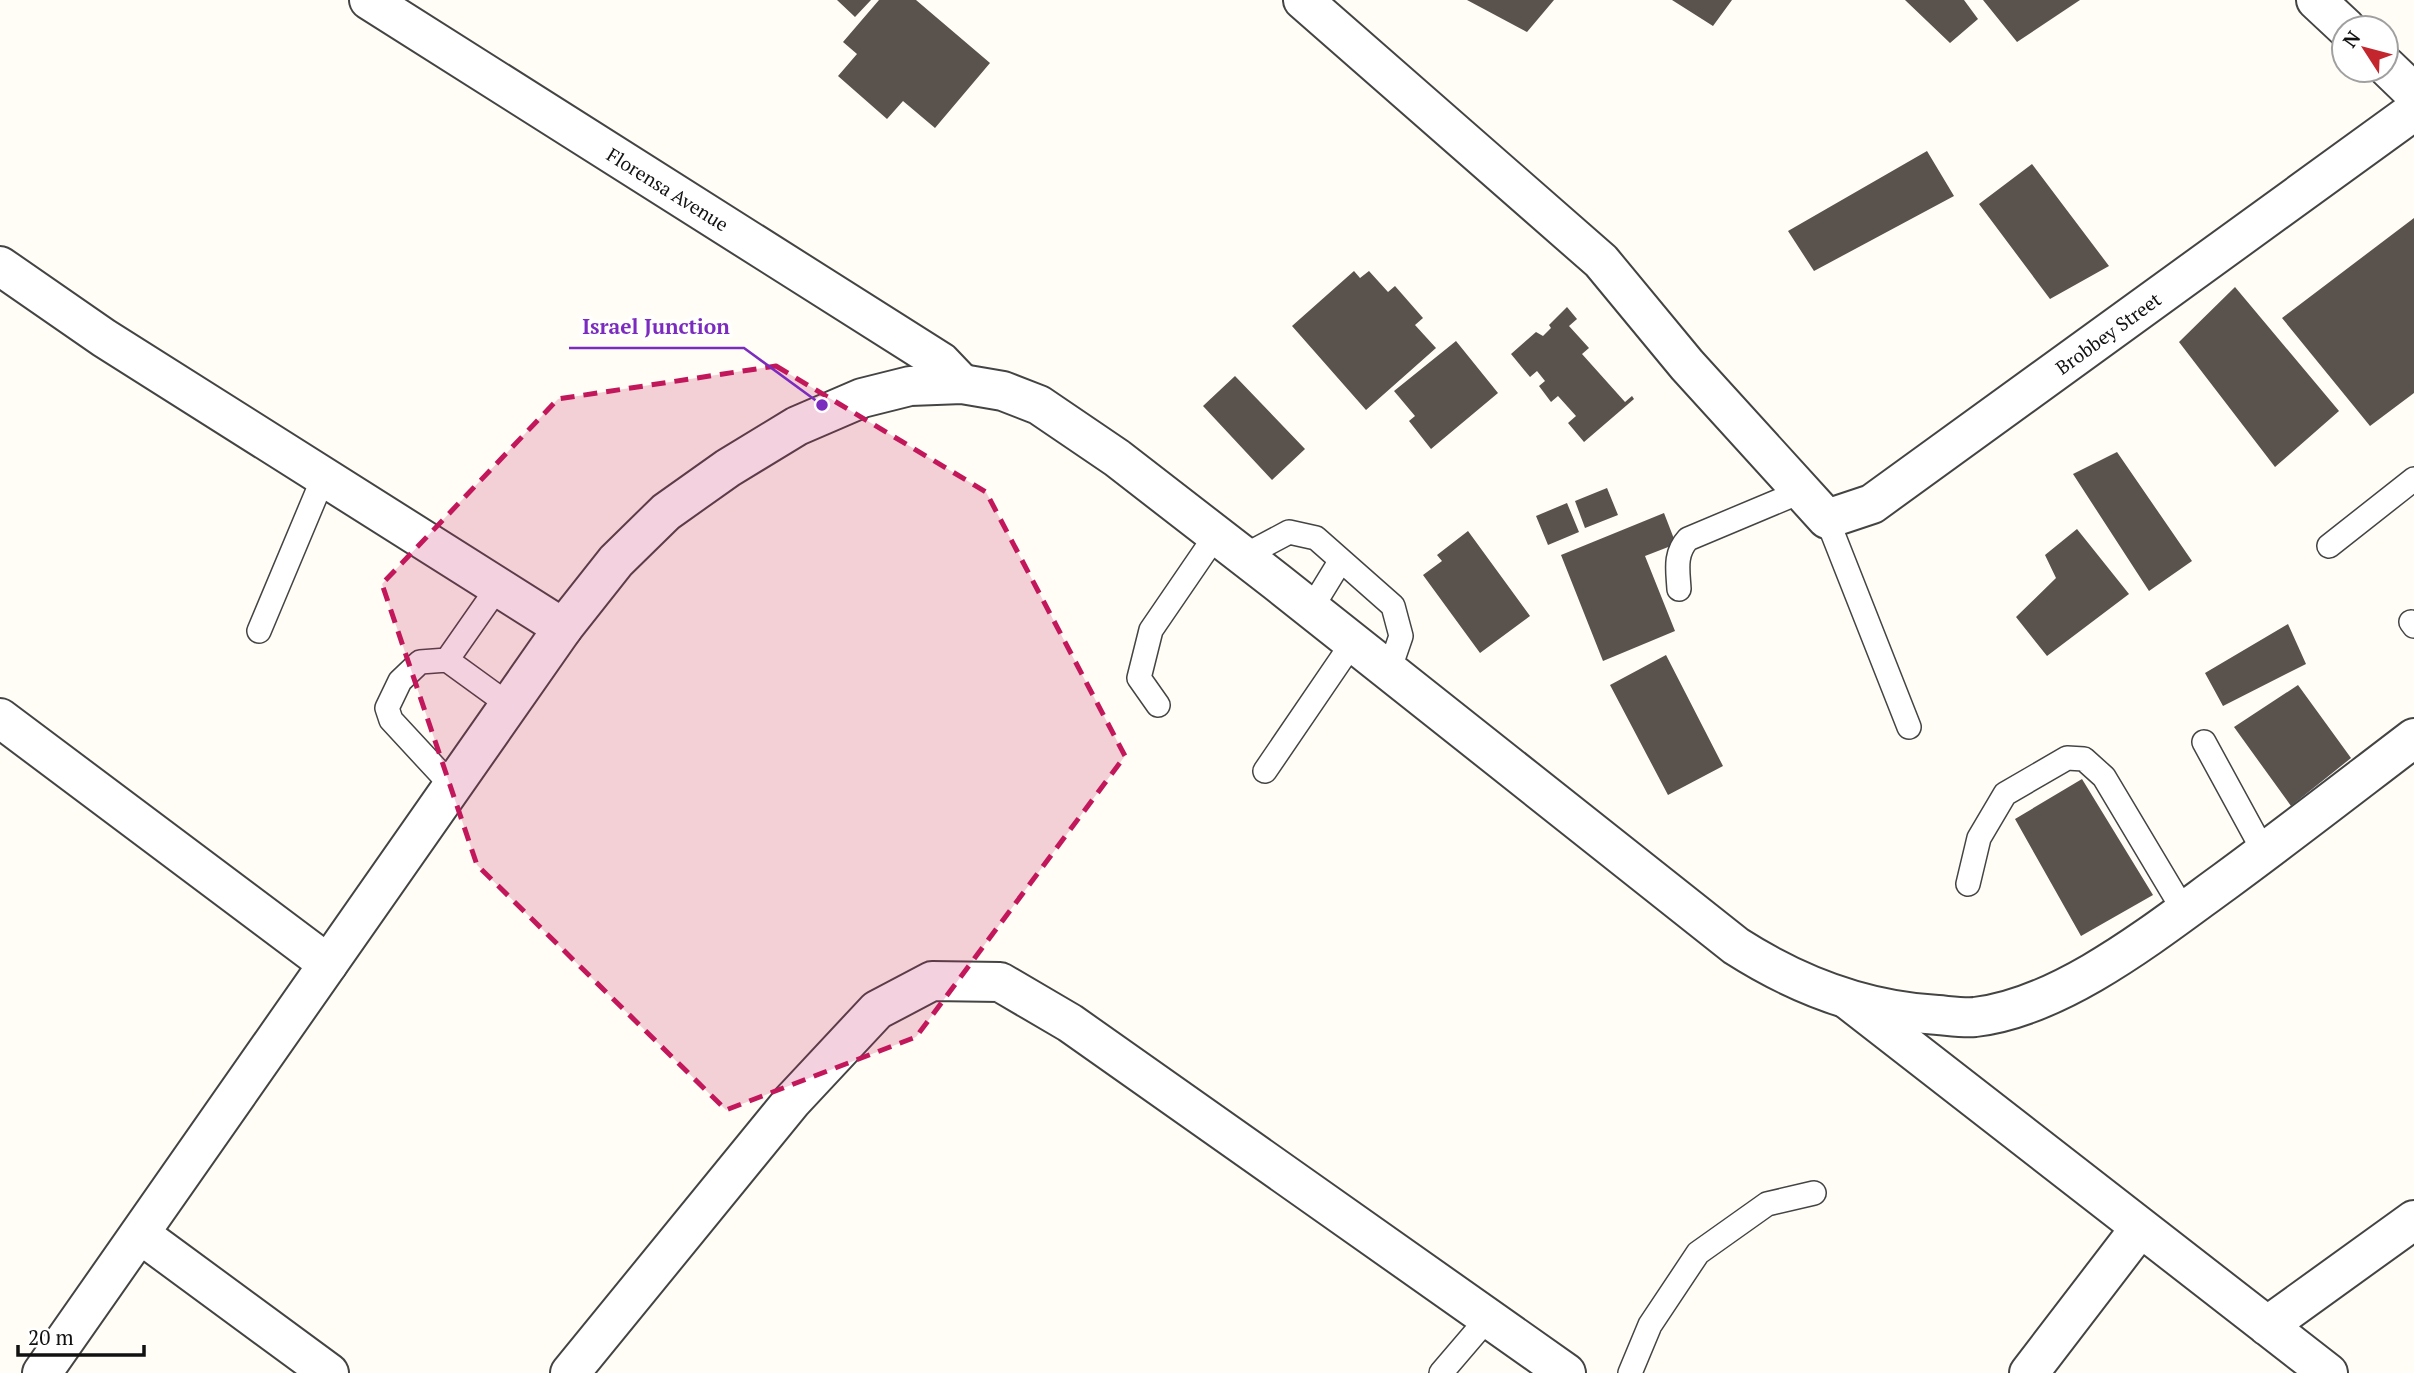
<svg xmlns="http://www.w3.org/2000/svg" width="2414" height="1373" viewBox="0 0 2414 1373" font-family="'PT Serif',serif">
  <rect width="100%" height="100%" fill="#fffdf5"/>
  <!-- building -->
  <path fill="#5a524d" d="M 837,0 L 871,0 L 855,17 Z
    M 879,0 L 916,0 L 990,63 L 935,128 L 903,101 L 887,119 L 838,76 L 857,54 L 843,42 Z
    M 1467,0 L 1554,0 L 1527,32 Z
    M 1672,0 L 1732,0 L 1713,26 Z
    M 1905,0 L 1964,0 L 1978,19 L 1950,43 Z
    M 1983,0 L 2080,0 L 2017,42 Z
    M 1927,151 L 1954,196 L 1814,271 L 1788,231 Z
    M 2032,164 L 2109,266 L 2050,299 L 1979,204 Z
    M 2414,218 L 2414,393 L 2370,426 L 2282,318 Z
    M 1354,271 L 1360,278 L 1369,271 L 1388,292 L 1395,286 L 1423,318 L 1415,325 L 1436,348 L 1366,410 L 1292,326 Z
    M 2235,287 L 2339,411 L 2275,467 L 2179,342 Z
    M 1567,307 L 1577,319 L 1569,326 L 1589,348 L 1582,354 L 1625,402 L 1632,396 L 1634,399 L 1584,442 L 1568,423 L 1576,416 L 1558,396 L 1551,402 L 1539,386 L 1545,381 L 1537,371 L 1530,377 L 1511,354 L 1536,332 L 1543,336 L 1551,328 L 1549,325 Z
    M 1456,341 L 1498,393 L 1431,449 L 1409,421 L 1415,416 L 1394,391 Z
    M 1235,376 L 1305,449 L 1272,480 L 1203,406 Z
    M 2117,452 L 2192,561 L 2149,591 L 2073,474 Z
    M 1607,488 L 1618,515 L 1585,528 L 1575,501 Z
    M 1567,503 L 1579,532 L 1548,545 L 1536,516 Z
    M 1664,513 L 1676,544 L 1645,556 L 1675,631 L 1603,661 L 1561,555 Z
    M 2077,529 L 2129,594 L 2047,656 L 2016,617 L 2056,578 L 2045,555 Z
    M 1468,531 L 1530,616 L 1480,653 L 1423,575 L 1442,561 L 1437,555 Z
    M 2288,624 L 2306,664 L 2223,706 L 2205,673 Z
    M 1666,655 L 1723,766 L 1668,795 L 1610,685 Z
    M 2298,685 L 2351,758 L 2291,806 L 2234,727 Z
    M 2082,779 L 2153,895 L 2081,936 L 2015,819 Z"/>
  <g fill="none" stroke-linecap="round" stroke-linejoin="round">
    <!-- service casing -->
    <g stroke="#444" stroke-width="26">
      <path id="service" d="M 1827,519 L 1909,727
        M 2329,546 L 2414,479
        M 1244,556 L 1289,532 L 1316,538 L 1393,606 L 1401,636 L 1389,671
        M 1679,589 C 1678,571 1674,554 1688,539 L 1800,492
        M 1311,609 L 1341,560
        M 2411,622 L 2414,626
        M 259,631 L 324,476
        M 447,660 L 498,587
        M 1158,705 L 1139,678 L 1151,630 L 1216,535
        M 2204,742 L 2264,852
        M 1265,771 L 1353,642
        M 453,787 L 391,720 L 387,708 L 400,681 L 420,662 L 447,660 L 509,705
        M 1968,884 L 1979,838 L 2005,794 L 2067,758 L 2084,759 L 2104,777 L 2184,911
        M 1441,1373 L 1488,1318
        M 1630,1373 L 1650,1325 L 1698,1253 L 1767,1204 L 1814,1193"/>
    </g>
    <!-- minor casing -->
    <g stroke="#444" stroke-width="42">
      <path id="minor" d="M 369,0 L 941,362 L 962,384
        M 1303,0 L 1601,261 L 1687,365 L 1827,519 L 1872,504 L 2414,111
        M 2316,0 L 2346,28
        M 2386,66 L 2414,93
        M 0,266 L 104,338 L 563,628
        M 0,718 L 328,964
        M 1847,999 L 2328,1373
        M 140,1234 L 329,1373
        M 2267,1326 L 2414,1220
        M 570,1373 L 792,1101 L 877,1010 L 932,981 L 1000,982 L 1070,1023 L 1566,1373
        M 2029,1373 L 2140,1228"/>
    </g>
    <!-- tertiary casing -->
    <g stroke="#444" stroke-width="42">
      <path id="tertiary" d="M 42,1373 L 563,628 L 616,561 L 666,512 L 728,468 L 797,426 L 862,398 L 910,386 L 962,384 L 1003,391 L 1039,405 L 1117,458 L 1277,582 L 1736,946 C 1797,985 1865,1011 1938,1015 C 1950,1016 1964,1018 1975,1017 C 2062,1007 2155,932 2224,882 C 2288,835 2351,786 2414,738"/>
    </g>
    <!-- service -->
    <use href="#service" stroke="#fff" stroke-width="23"/>
    <!-- minor -->
    <use href="#minor" stroke="#fff" stroke-width="38"/>
    <!-- tertiary -->
    <use href="#tertiary" stroke="#fff" stroke-width="38"/>
  </g>
  <!-- marked area -->
  <path fill="#c2185b" fill-opacity="0.2" stroke="#c2185b" stroke-width="5" stroke-dasharray="14 9" stroke-linejoin="round" d="M 776,366 L 986,492 L 1125,756 L 916,1037 L 726,1110 L 477,865 L 382,584 L 558,399 Z"/>
  <g text-anchor="middle" dominant-baseline="central" stroke-width="7" stroke-linejoin="round" paint-order="stroke">
    <!-- street labels -->
    <g font-size="19" fill="#111" stroke="#fff">
      <text transform="translate(668 189) rotate(32)">Florensa Avenue</text>
      <text transform="translate(2108 333) rotate(-36)">Brobbey Street</text>
    </g>
  </g>
  <!-- callouts -->
  <path fill="none" stroke="#7b2cbf" stroke-width="2.5" d="M822 405L744 348H569"/>
  <circle fill="#7b2cbf" stroke="#fff" stroke-width="2.5" cx="822" cy="405" r="7"/>
  <g font-size="21" text-anchor="middle" font-weight="bold" fill="#7b2cbf" stroke="#fff" stroke-width="7" stroke-linejoin="round" paint-order="stroke">
    <text x="656" y="334">Israel Junction</text>
  </g>
  <!-- north arrow -->
  <g transform="translate(2365 49) rotate(306)"><circle r="33" fill="#ffffff" stroke="#a0a0a0" stroke-width="2"/>
  <path d="M0-5L12 26L0 18L-12 26Z" fill="#c4262e"/>
  <text y="-10" font-size="19" font-weight="bold" text-anchor="middle" fill="#111111">N</text>
  </g>
  <!-- scale -->
  <path d="M18 1345v10h126v-10" fill="none" stroke="#111111" stroke-width="3.5"/>
  <text x="28" y="1345" font-size="21" fill="#111111" stroke="#ffffff" stroke-width="5" paint-order="stroke">20 m</text>
</svg>
